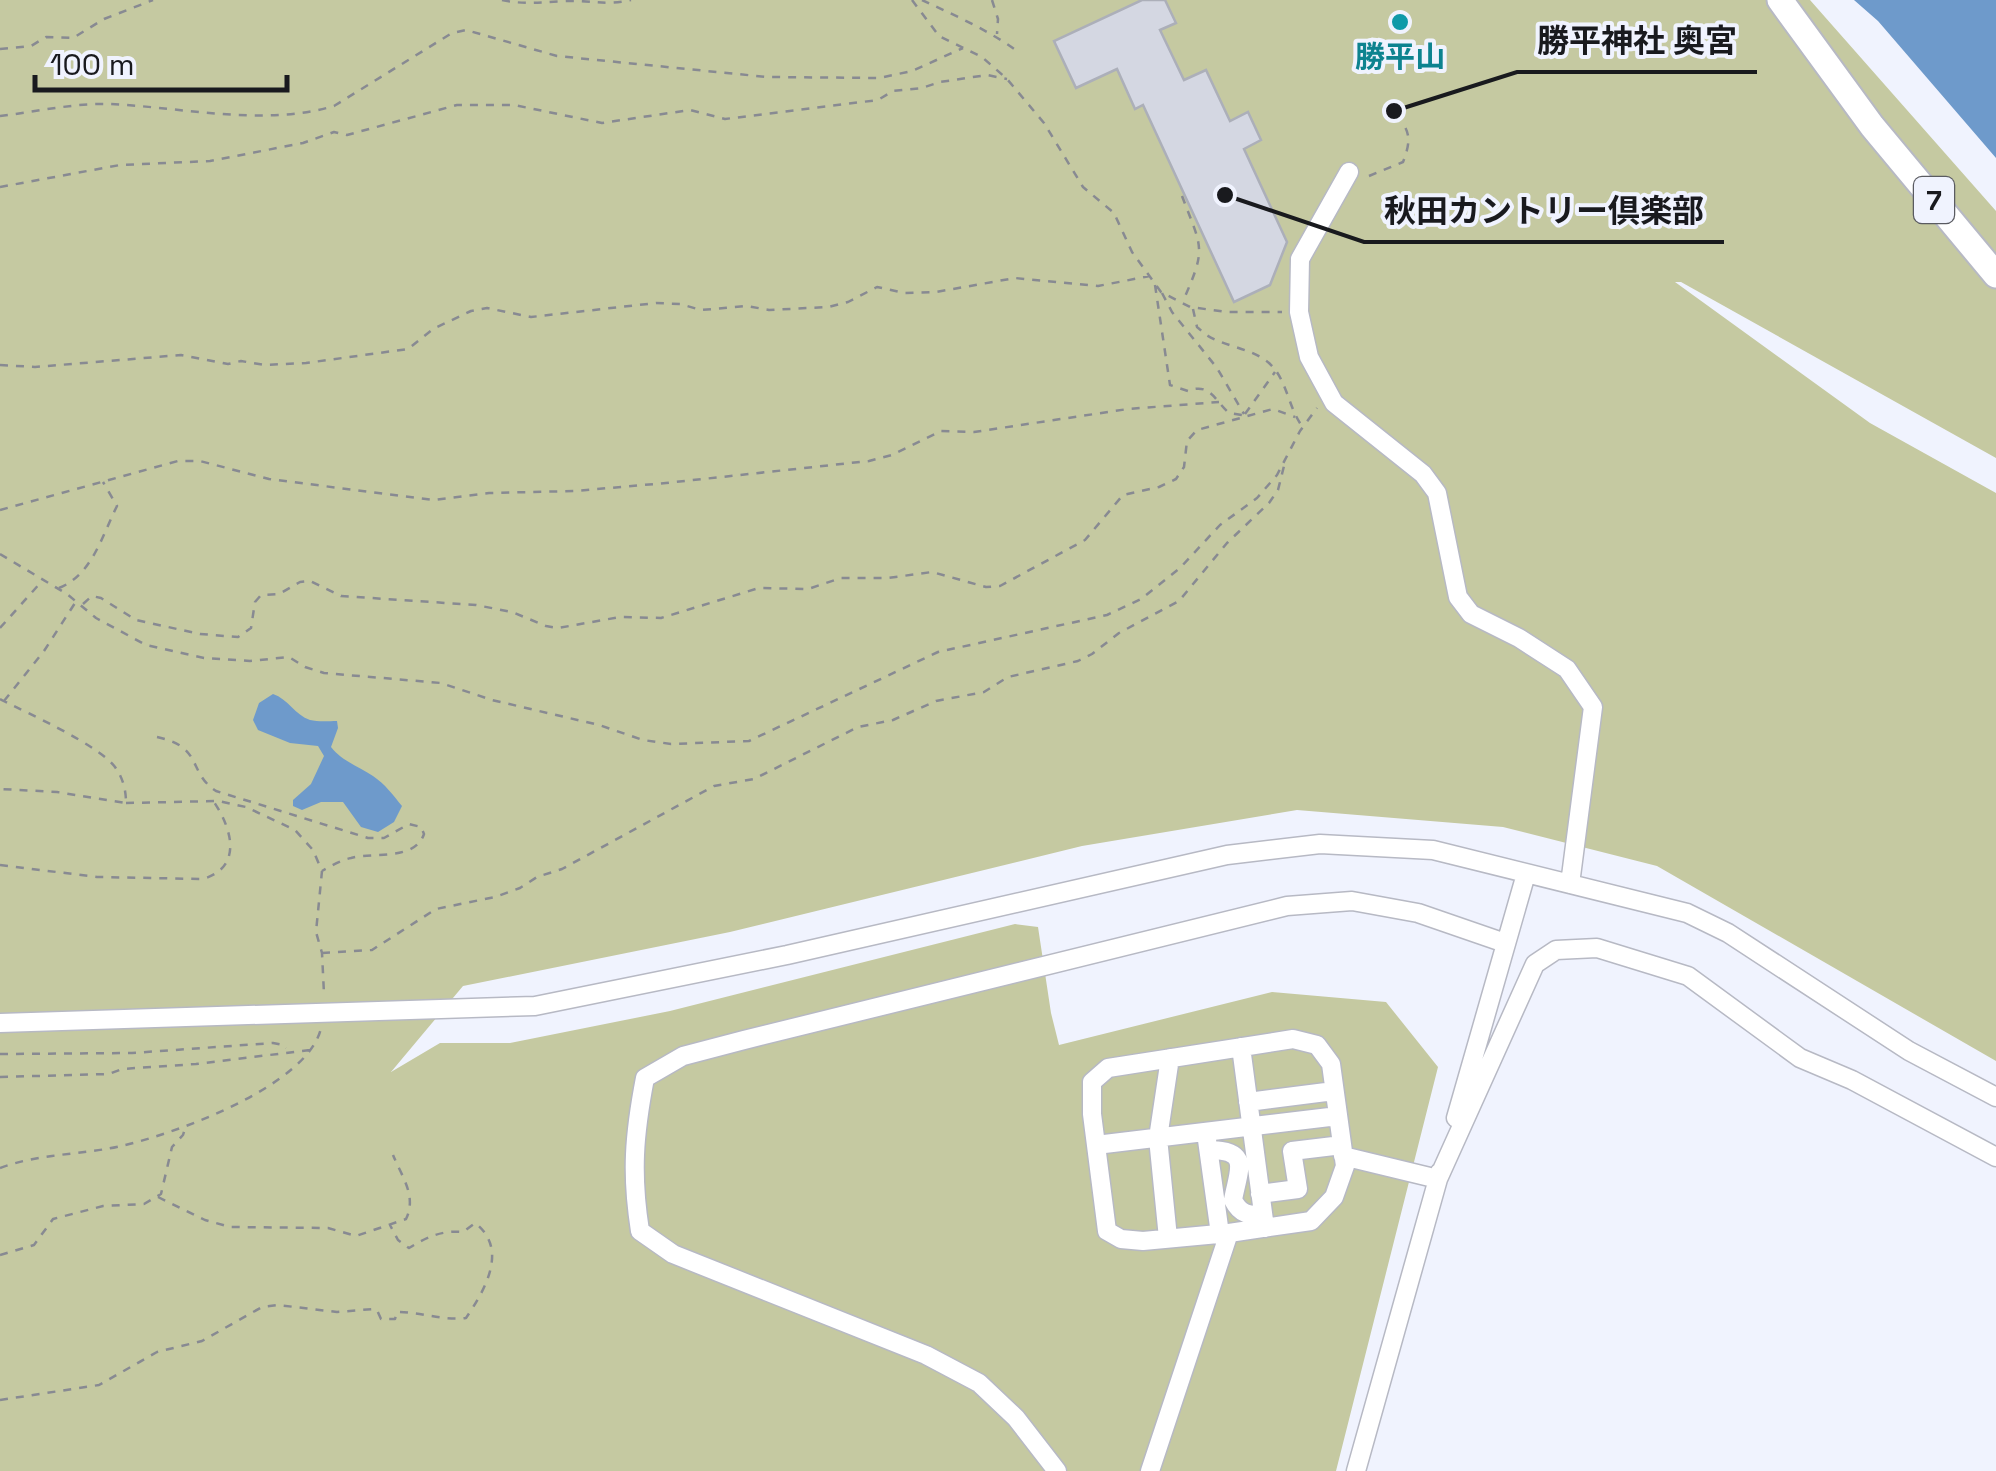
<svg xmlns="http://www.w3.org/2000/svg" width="1996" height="1471" viewBox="0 0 1996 1471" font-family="'Space Grotesk','Noto Sans JP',sans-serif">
  <rect width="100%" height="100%" fill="#f0f3fe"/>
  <!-- green -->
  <path fill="#c5c9a1" d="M 0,0 L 1810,0 L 1996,211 L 1996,458 L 1681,282 L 1675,282 L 1870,423 L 1996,493 L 1996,1061 L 1657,866 L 1503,827 L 1297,810 L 1082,846 L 730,932 L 463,986 L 391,1072 L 440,1043 L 510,1043 L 670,1011 L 1015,924 L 1038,927 L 1051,1013 L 1059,1045 L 1272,992 L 1386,1002 L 1438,1067 L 1336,1471 L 0,1471 Z"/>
  <!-- water -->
  <path fill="#6e9acb" d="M 1854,0 L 1996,0 L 1996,158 L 1878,21 Z
    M 273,694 C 288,699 295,715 310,720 C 318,722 329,721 337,721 L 338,728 L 331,747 C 342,761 358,766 373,776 C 385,784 393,795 402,806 L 394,822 L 378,832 L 361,827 L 343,802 L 321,802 L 302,810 L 293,806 L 293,800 L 311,784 L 324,756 L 318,746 L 290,743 L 258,730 L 253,720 L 259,703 Z"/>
  <!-- building -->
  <path fill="#d4d7e2" stroke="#acafb9" stroke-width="2.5" d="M 1142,0 L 1165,0 L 1176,23 L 1160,30 L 1184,80 L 1206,70 L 1230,121 L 1248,112 L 1261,140 L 1244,149 L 1287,242 L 1270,285 L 1234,302 L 1143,105 L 1135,109 L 1117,69 L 1076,88 L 1054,41 Z"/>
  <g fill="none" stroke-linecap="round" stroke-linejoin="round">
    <!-- minor casing -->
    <g stroke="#b7b9c4" stroke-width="21">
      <path id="minor" d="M 1349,172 L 1300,259 L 1299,312 L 1309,357 L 1334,403 L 1423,474 L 1437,493 L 1458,597 L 1471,614 L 1519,638 L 1567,669 L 1593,707 L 1570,884
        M 0,1023 L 535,1006 L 787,955 L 1227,855 L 1320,844 L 1433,850 L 1687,913 L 1728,933 L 1909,1051 L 1996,1097
        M 1293,1039 L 1317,1045 L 1331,1064 L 1345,1166 L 1334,1197 L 1311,1221 L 1229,1233 L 1143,1241 L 1121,1239 L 1107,1231 L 1092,1114 L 1092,1082 L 1108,1068 Z
        M 1241,1047 L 1265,1228
        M 1248,1102 L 1334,1091
        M 1456,1118 L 1526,874
        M 1207,1140 L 1220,1234
        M 1096,1145 L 1338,1116
        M 1209,1150 C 1252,1150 1238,1171 1233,1200 C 1240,1214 1249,1216 1263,1214
        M 1343,1156 L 1438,1179 L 1440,1172
        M 1260,1194 L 1298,1189 L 1292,1151 L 1342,1145
        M 1168,1238 L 1158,1138 L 1170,1058
        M 1057,1471 L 1016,1418 L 979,1383 L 926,1355 L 673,1254 L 640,1231 C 631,1174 634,1135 645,1078 L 683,1056 L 744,1040 L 1287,906 L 1352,901 L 1418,913 L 1505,943
        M 1150,1471 L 1229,1233
        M 1356,1471 L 1438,1179 L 1535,964 L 1556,950 L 1597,948 L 1688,976 L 1800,1058 L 1852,1080 L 1996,1157"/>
    </g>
    <!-- highway casing -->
    <g stroke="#b7b9c4" stroke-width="29">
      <path id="highway" d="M 1780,0 L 1872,126 L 1996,275"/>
    </g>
    <!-- path -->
    <path stroke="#888a92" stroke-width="2.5" stroke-dasharray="8 8" stroke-linecap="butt" d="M 502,0 C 524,5 544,2 566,1 C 592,0 604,6 631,0
      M 912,0 L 939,36 L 982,57 L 1007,79 L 1044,123 L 1083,187 L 1114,213 L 1132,252 L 1161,292 L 1190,307 L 1227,312 L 1282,312
      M 922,0 C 954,15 990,31 1017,51
      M 992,0 L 998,19 L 997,34
      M 0,49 L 31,46 L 46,37 L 73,38 L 104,19 L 153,0
      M 0,116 C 35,112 73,103 109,104 C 182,107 263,127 334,106 L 452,33 L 466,30 L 557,56 L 767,77 L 879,78 L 912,71 L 963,48
      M 1369,176 L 1403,162 C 1408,149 1412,136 1403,124
      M 0,187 L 120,165 L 210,161 L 303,143 L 334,132 L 347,135 L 457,105 L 514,105 L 602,123 L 690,110 L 725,119 L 878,100 L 893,91 L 922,88 L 940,82 L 987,75 L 1007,79
      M 1182,196 C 1202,249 1207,247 1183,301
      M 1155,285 L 1170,385 L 1188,391 C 1210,382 1215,401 1229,413 L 1242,415
      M 1162,293 L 1172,312 L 1217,368 L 1244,414
      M 1193,309 L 1197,327 L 1205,334 C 1224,347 1252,348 1269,363 C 1287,379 1288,407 1302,426
      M 0,365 L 35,367 L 181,355 L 228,364 L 241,361 L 265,365 L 306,363 L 408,349 L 433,329 L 471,311 L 487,308 L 531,317 L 656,303 L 680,304 L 701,310 L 747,306 L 769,310 L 828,307 L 848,302 L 877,287 L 905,293 L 936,292 L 1015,278 L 1098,286 L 1150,276
      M 1245,414 L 1275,372
      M 0,510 L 178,461 L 200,461 L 269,479 L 433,500 L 489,493 L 575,491 L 666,483 L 869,461 L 892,455 L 941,431 L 974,432 L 1128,409 L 1219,402
      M 0,554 L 67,594 L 96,618 L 146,645 L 204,658 L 250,661 L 289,657 L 305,667 L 324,673 L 441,683 L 492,700 L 599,725 L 643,740 L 671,744 L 749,741 L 938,652 L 1107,615 L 1141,599 L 1180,568 L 1220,525 L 1257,498 L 1277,475 L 1300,431 L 1317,408
      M 59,588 C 92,575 102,536 117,506 L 103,482
      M 83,604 L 92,596 L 101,598 L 136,620 L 200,634 L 238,637 L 251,628 L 255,602 L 261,595 L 279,594 L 300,582 L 310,581 L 341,596 L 476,605 L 512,612 L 546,626 L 558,628 L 620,617 L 661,618 L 759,588 L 808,589 L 841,578 L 888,578 L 932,572 L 986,587 L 1000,586 L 1085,540 L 1123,495 L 1159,487 L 1176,479 L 1184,467 L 1187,441 L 1197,430 L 1273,409 L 1295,417
      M 0,628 L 42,581
      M 0,699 C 27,713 99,745 115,767 C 123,778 126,790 126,803 L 57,792 L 0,789
      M 4,701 L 44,651 L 75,603
      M 157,737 C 204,747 187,772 216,791 L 368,838 L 384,838 L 409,824 L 421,827 L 424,834 C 415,861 374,852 351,858 C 341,860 331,866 322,871
      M 126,803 L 218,801 L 246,807 L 295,830 L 313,850 L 322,871 L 316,932 L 322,953 L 324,994
      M 0,865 L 97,877 L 203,879 C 243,867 232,829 214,802
      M 322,953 L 372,950 L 436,909 L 495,897 L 520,888 L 537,877 L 562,869 L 714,786 L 754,779 L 858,727 L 893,720 L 936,701 L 984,692 L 1008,677 L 1078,661 L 1092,654 L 1119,633 L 1179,601 L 1227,543 L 1269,503 L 1278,490 L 1284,466
      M 0,1054 L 132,1053 L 273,1043 L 284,1045 L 286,1048
      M 0,1077 L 109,1074 L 122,1069 L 196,1064 L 310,1050
      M 0,1168 C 35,1155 70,1155 106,1149 C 161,1140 308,1088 321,1028
      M 158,1197 L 205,1220 L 230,1227 L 328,1228 L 356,1236 L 406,1219 C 417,1196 402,1177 393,1155
      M 0,1255 L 34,1245 L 53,1219 L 103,1206 L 144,1204 L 161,1194 L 172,1147 L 183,1135 L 186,1125
      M 0,1400 L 99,1385 L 157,1352 L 202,1341 L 262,1307 L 278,1305 L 337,1312 L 373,1309 L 377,1310 L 381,1319 L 395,1319 L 397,1312 C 421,1312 443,1321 466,1318 C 485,1290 509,1249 475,1223 L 463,1232 C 442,1230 427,1237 409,1248 L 398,1240 L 390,1225"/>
    <!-- minor -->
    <use href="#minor" stroke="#fff" stroke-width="18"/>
    <!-- highway -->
    <use href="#highway" stroke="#fff" stroke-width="25"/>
  </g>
  <!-- markers -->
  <circle fill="#0f9aa8" stroke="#f0f3fe" stroke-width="4" cx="1400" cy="22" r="10"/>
  <g text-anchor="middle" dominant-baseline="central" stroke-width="8" stroke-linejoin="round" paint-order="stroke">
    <!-- shield labels -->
    <rect fill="#f0f3fe" stroke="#5a5b61" stroke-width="2.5" x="1914" y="177" width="40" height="46" rx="8"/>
    <g font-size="28" font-weight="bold" fill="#191a1e">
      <text x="1934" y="200">7</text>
    </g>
    <!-- culture labels -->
    <g font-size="30" font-weight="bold" fill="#0d838f" stroke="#f0f3fe">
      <text x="1400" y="56">勝平山</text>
    </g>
  </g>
  <!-- callouts -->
  <path fill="none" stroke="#191a1e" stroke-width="4" d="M1394 111L1517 72H1757M1225 195L1364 242H1724"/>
  <g fill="#191a1e" stroke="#f0f3fe" stroke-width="4">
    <circle cx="1394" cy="111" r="10"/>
    <circle cx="1225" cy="195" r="10"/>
  </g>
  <g font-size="32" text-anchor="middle" font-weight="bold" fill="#191a1e" stroke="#f0f3fe" stroke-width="8" stroke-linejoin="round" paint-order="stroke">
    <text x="1637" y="52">勝平神社 奥宮</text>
    <text x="1544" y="222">秋田カントリー倶楽部</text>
  </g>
  <!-- scale -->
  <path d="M35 75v15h252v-15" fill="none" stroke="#191a1e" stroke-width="5"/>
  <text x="50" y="75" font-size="30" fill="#191a1e" stroke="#f0f3fe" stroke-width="8" paint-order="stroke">100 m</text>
</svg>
